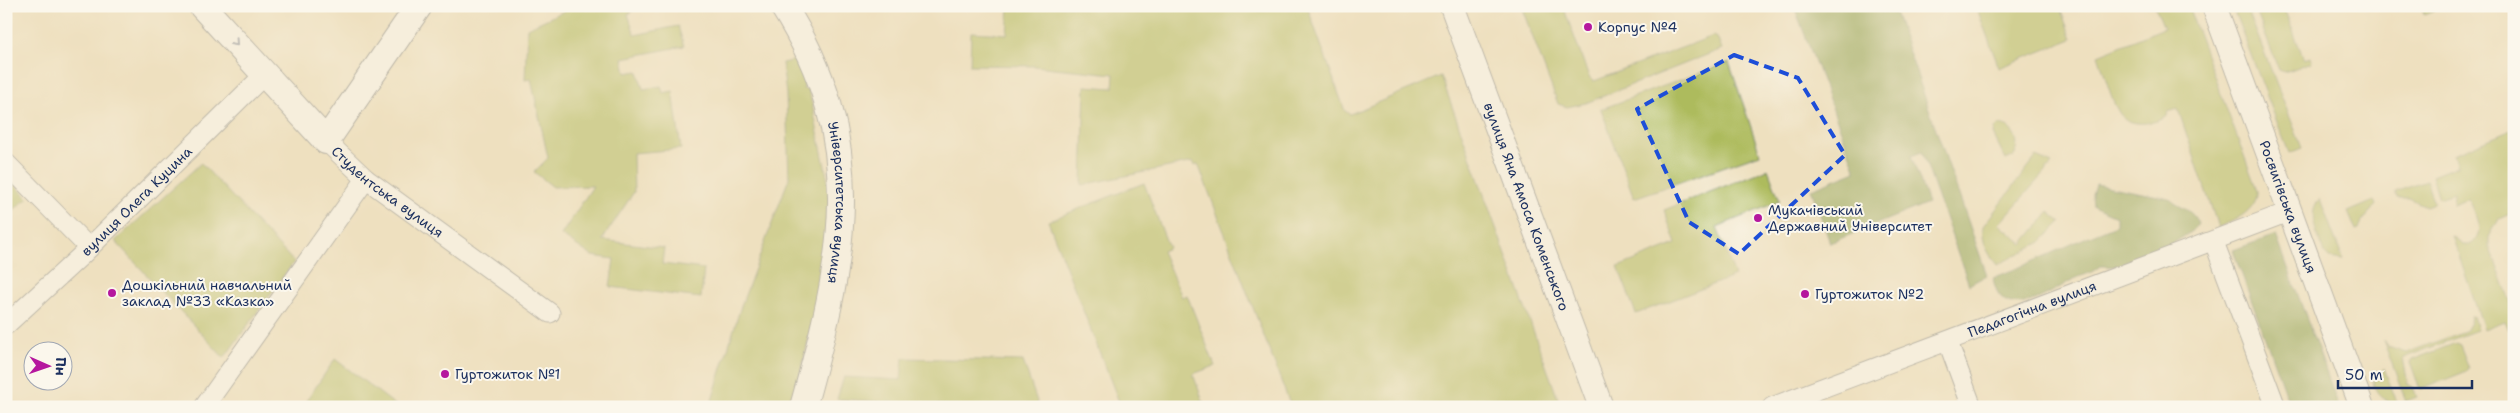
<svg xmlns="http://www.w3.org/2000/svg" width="2520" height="413" viewBox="0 0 2520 413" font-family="'Shantell Sans',sans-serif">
  <rect width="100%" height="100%" fill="#fbf7ec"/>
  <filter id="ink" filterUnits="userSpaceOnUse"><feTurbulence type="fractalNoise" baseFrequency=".02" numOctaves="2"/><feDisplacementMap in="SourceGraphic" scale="10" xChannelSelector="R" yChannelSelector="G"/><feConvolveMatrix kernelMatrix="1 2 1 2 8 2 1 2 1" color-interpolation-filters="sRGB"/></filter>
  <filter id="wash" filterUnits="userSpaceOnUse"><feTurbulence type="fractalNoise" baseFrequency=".0096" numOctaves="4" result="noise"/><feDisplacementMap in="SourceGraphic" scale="20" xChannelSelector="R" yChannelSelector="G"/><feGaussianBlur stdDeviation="1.12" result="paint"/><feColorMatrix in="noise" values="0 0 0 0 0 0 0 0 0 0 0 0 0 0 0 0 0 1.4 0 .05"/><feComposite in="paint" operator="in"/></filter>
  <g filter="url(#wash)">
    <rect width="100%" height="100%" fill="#eee0bf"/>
    <!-- green -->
    <path fill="#adbb5d" stroke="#64755e" d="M 575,6 L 630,6 L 632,12 L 628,14 L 635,35 L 678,26 L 684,46 L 623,58 L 626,73 L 638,71 L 643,89 L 661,86 L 663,93 L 673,91 L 681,149 L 633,153 L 634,192 L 602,240 L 664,248 L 662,264 L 704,269 L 701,298 L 610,287 L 614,259 L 592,256 L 561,235 L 593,186 L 553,187 L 534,172 L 548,158 L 531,79 L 525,80 L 527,28 Z
      M 1009,6 L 1131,6 L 1167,10 L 1167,6 L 1257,6 L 1259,11 L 1272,6 L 1307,6 L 1345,111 L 1350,114 L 1441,76 L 1561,407 L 1291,407 L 1198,164 L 1195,166 L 1193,162 L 1082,185 L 1085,86 L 1113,88 L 1114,74 L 1034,66 L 970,65 L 971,32 L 1007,34 Z
      M 1521,6 L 1563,6 L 1589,77 L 1594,81 L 1713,36 L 1718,39 L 1722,49 L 1586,103 L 1567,107 L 1558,104 Z
      M 1976,6 L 2059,6 L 2072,39 L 1999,68 Z
      M 2155,6 L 2188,6 L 2257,190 C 2259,209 2234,222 2218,227 L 2178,109 L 2168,112 L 2167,116 C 2155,124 2130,128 2120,114 C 2112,103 2103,69 2098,55 L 2164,28 Z
      M 2232,6 L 2246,6 L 2302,148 L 2289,153 Z
      M 2254,6 L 2283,6 L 2304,59 L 2310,57 L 2312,62 L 2285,72 L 2279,70 Z
      M 2421,6 L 2447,6 L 2424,15 Z
      M 800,59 L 807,85 L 805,84 L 803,89 L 809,90 L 836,219 L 793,407 L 710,407 L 741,306 L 789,178 L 786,94 L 782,63 Z
      M 1729,62 L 1760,154 L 1634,198 L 1601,109 Z
      M 1999,125 C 2014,126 2021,142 2014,156 L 2006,160 L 1993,134 L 1994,128 Z
      M 2514,129 L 2514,223 L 2510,214 L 2499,219 L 2489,237 L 2489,246 L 2514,311 L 2514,332 L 2509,330 L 2505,321 L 2484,329 L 2452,236 L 2463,244 L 2472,244 C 2486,231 2474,214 2468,199 L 2453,205 L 2454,193 L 2439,198 L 2432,176 L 2457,166 L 2453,154 Z
      M 2036,157 L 2052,164 L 1999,224 L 2023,244 L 2049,212 L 2061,222 L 2041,242 L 1997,265 C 1988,254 1981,241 1983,226 Z
      M 201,163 L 294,262 L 224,358 L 115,241 Z
      M 1768,169 L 1780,201 L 1717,227 L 1735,276 L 1636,314 L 1618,267 L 1676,244 L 1664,210 Z
      M 6,176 L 28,198 L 6,216 Z
      M 2426,181 L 2434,203 L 2426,206 L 2409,198 L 2397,198 L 2395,192 Z
      M 1144,183 L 1169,248 L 1162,251 L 1182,297 L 1187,295 L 1215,366 L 1193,374 L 1205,407 L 1121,407 L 1048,221 Z
      M 2320,199 L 2343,260 L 2329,258 L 2325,254 C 2319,236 2305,215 2320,199 Z
      M 2374,201 L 2376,205 L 2362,221 L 2359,230 L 2356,231 L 2348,212 Z
      M 2471,316 L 2473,316 L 2477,330 L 2403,358 L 2408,384 L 2413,387 L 2417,397 L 2406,401 L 2383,340 L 2388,347 L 2406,353 L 2465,331 L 2470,322 Z
      M 2456,343 L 2460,345 L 2469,368 L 2467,371 L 2422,389 L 2419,387 L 2410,363 L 2412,360 Z
      M 903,358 L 1023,361 L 1039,407 L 970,407 L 837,399 L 844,377 L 901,380 Z
      M 335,359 L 398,407 L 302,407 Z
      M 2384,368 L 2398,405 C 2384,400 2375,397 2373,381 Z"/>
    <!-- forest -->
    <path fill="#8aa354" stroke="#526959" d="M 1794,6 L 1893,6 L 1987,275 L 1969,285 L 1922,152 L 1911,156 L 1928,203 L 1830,243 L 1811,189 L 1856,171 Z
      M 2095,184 L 2169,198 C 2180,210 2191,206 2198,224 C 2190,238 2135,263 2117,266 C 2112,267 2106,266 2101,266 C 2092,274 2081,275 2070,281 C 2046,296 2001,325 1993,278 C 2035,262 2075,241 2116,225 L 2116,216 L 2093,206 L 2092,194 Z
      M 2276,235 L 2339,407 L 2290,407 L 2233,250 Z"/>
  </g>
  <g filter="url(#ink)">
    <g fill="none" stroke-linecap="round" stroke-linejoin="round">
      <!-- minor casing -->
      <g stroke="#84888e" stroke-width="21">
        <g id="minor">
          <path id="s1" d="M 326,141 L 366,179 L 550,313"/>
          <path d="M 6,163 L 89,248"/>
          <path d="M 2214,242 L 2276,407"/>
          <path id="s2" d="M 6,325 L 83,254 L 264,75"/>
          <path d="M 1948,342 L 1972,407"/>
          <path d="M 204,407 L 366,179"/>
          <path id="s3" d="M 1772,407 L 2291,211"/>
        </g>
      </g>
      <!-- tertiary casing -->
      <g stroke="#84888e" stroke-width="26">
        <g id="tertiary">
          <path id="s4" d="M 1452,6 L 1601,407"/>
          <path id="s5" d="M 2214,6 L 2362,407"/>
        </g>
      </g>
      <!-- secondary casing -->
      <g stroke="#84888e" stroke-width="28">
        <g id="secondary">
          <path d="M 202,6 L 326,141 L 419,6"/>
          <path id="s6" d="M 783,6 C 870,143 844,260 803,407"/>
        </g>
      </g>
      <!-- minor -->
      <use href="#minor" stroke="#fff" stroke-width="19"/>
      <!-- tertiary -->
      <use href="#tertiary" stroke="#fff" stroke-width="24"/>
      <!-- secondary -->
      <use href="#secondary" stroke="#fff" stroke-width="26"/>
    </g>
    <!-- one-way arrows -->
    <defs><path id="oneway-chevron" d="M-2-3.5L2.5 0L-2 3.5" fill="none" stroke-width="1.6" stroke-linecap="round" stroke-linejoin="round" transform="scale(1.25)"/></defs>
    <use stroke="#8d97ae" href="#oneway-chevron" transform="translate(235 43) rotate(48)"/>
  </g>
  <!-- marked area -->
  <path d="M0 0H2520V413H0ZM 1734,55 L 1798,78 L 1845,155 L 1739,254 L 1689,222 L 1637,109 Z" fill="#eee0bf" fill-opacity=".55" fill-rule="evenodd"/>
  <path fill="none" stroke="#1d4ed8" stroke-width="4" stroke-dasharray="10 6" stroke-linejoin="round" d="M 1734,55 L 1798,78 L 1845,155 L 1739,254 L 1689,222 L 1637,109 Z"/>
  <!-- markers -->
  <g fill="#b5179e" stroke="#fbf7ec" stroke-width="2">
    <circle cx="1588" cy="27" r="5"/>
    <circle cx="1758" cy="218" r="5"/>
    <circle cx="112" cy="293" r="5"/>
    <circle cx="1805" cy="294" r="5"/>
    <circle cx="445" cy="374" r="5"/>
  </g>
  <g text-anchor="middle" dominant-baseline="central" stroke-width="4" stroke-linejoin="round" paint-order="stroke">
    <!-- poi labels -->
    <g font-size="14" fill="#1b2f5e" stroke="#fbf7ec" text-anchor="start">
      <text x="1598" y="27">Корпус №4</text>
      <text x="1768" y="210">Мукачівський<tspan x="1768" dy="16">Державний Університет</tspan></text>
      <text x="122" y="285">Дошкільний навчальний<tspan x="122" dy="16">заклад №33 «Казка»</tspan></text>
      <text x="1815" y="294">Гуртожиток №2</text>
      <text x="455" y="374">Гуртожиток №1</text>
    </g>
    <!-- street labels -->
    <g font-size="14" fill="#1b2f5e" stroke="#fbf7ec">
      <text stroke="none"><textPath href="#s1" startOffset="80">Студентська вулиця</textPath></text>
      <text stroke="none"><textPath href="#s2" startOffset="180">вулиця Олега Куцина</textPath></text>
      <text stroke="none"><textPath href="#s6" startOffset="208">Університетська вулиця</textPath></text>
      <text stroke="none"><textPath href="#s4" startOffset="214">вулиця Яна Амоса Коменського</textPath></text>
      <text stroke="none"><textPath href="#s5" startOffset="214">Росвигівська вулиця</textPath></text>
      <text stroke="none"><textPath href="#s3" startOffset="278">Педагогічна вулиця</textPath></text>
    </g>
  </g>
  <!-- margin -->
  <rect width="2520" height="413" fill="none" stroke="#fbf7ec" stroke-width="25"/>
  <!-- north arrow -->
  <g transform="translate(48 366) rotate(92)"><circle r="24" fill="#fbf7ec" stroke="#a1a7b3"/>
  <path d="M0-4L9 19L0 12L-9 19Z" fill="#b5179e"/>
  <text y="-8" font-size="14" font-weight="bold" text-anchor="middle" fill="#1b2f5e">Пн</text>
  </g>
  <!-- scale -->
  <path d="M2338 380v8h134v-8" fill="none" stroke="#1b2f5e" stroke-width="2.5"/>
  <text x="2345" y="380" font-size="15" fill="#1b2f5e" stroke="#fbf7ec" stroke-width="4" paint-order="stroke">50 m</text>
</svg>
